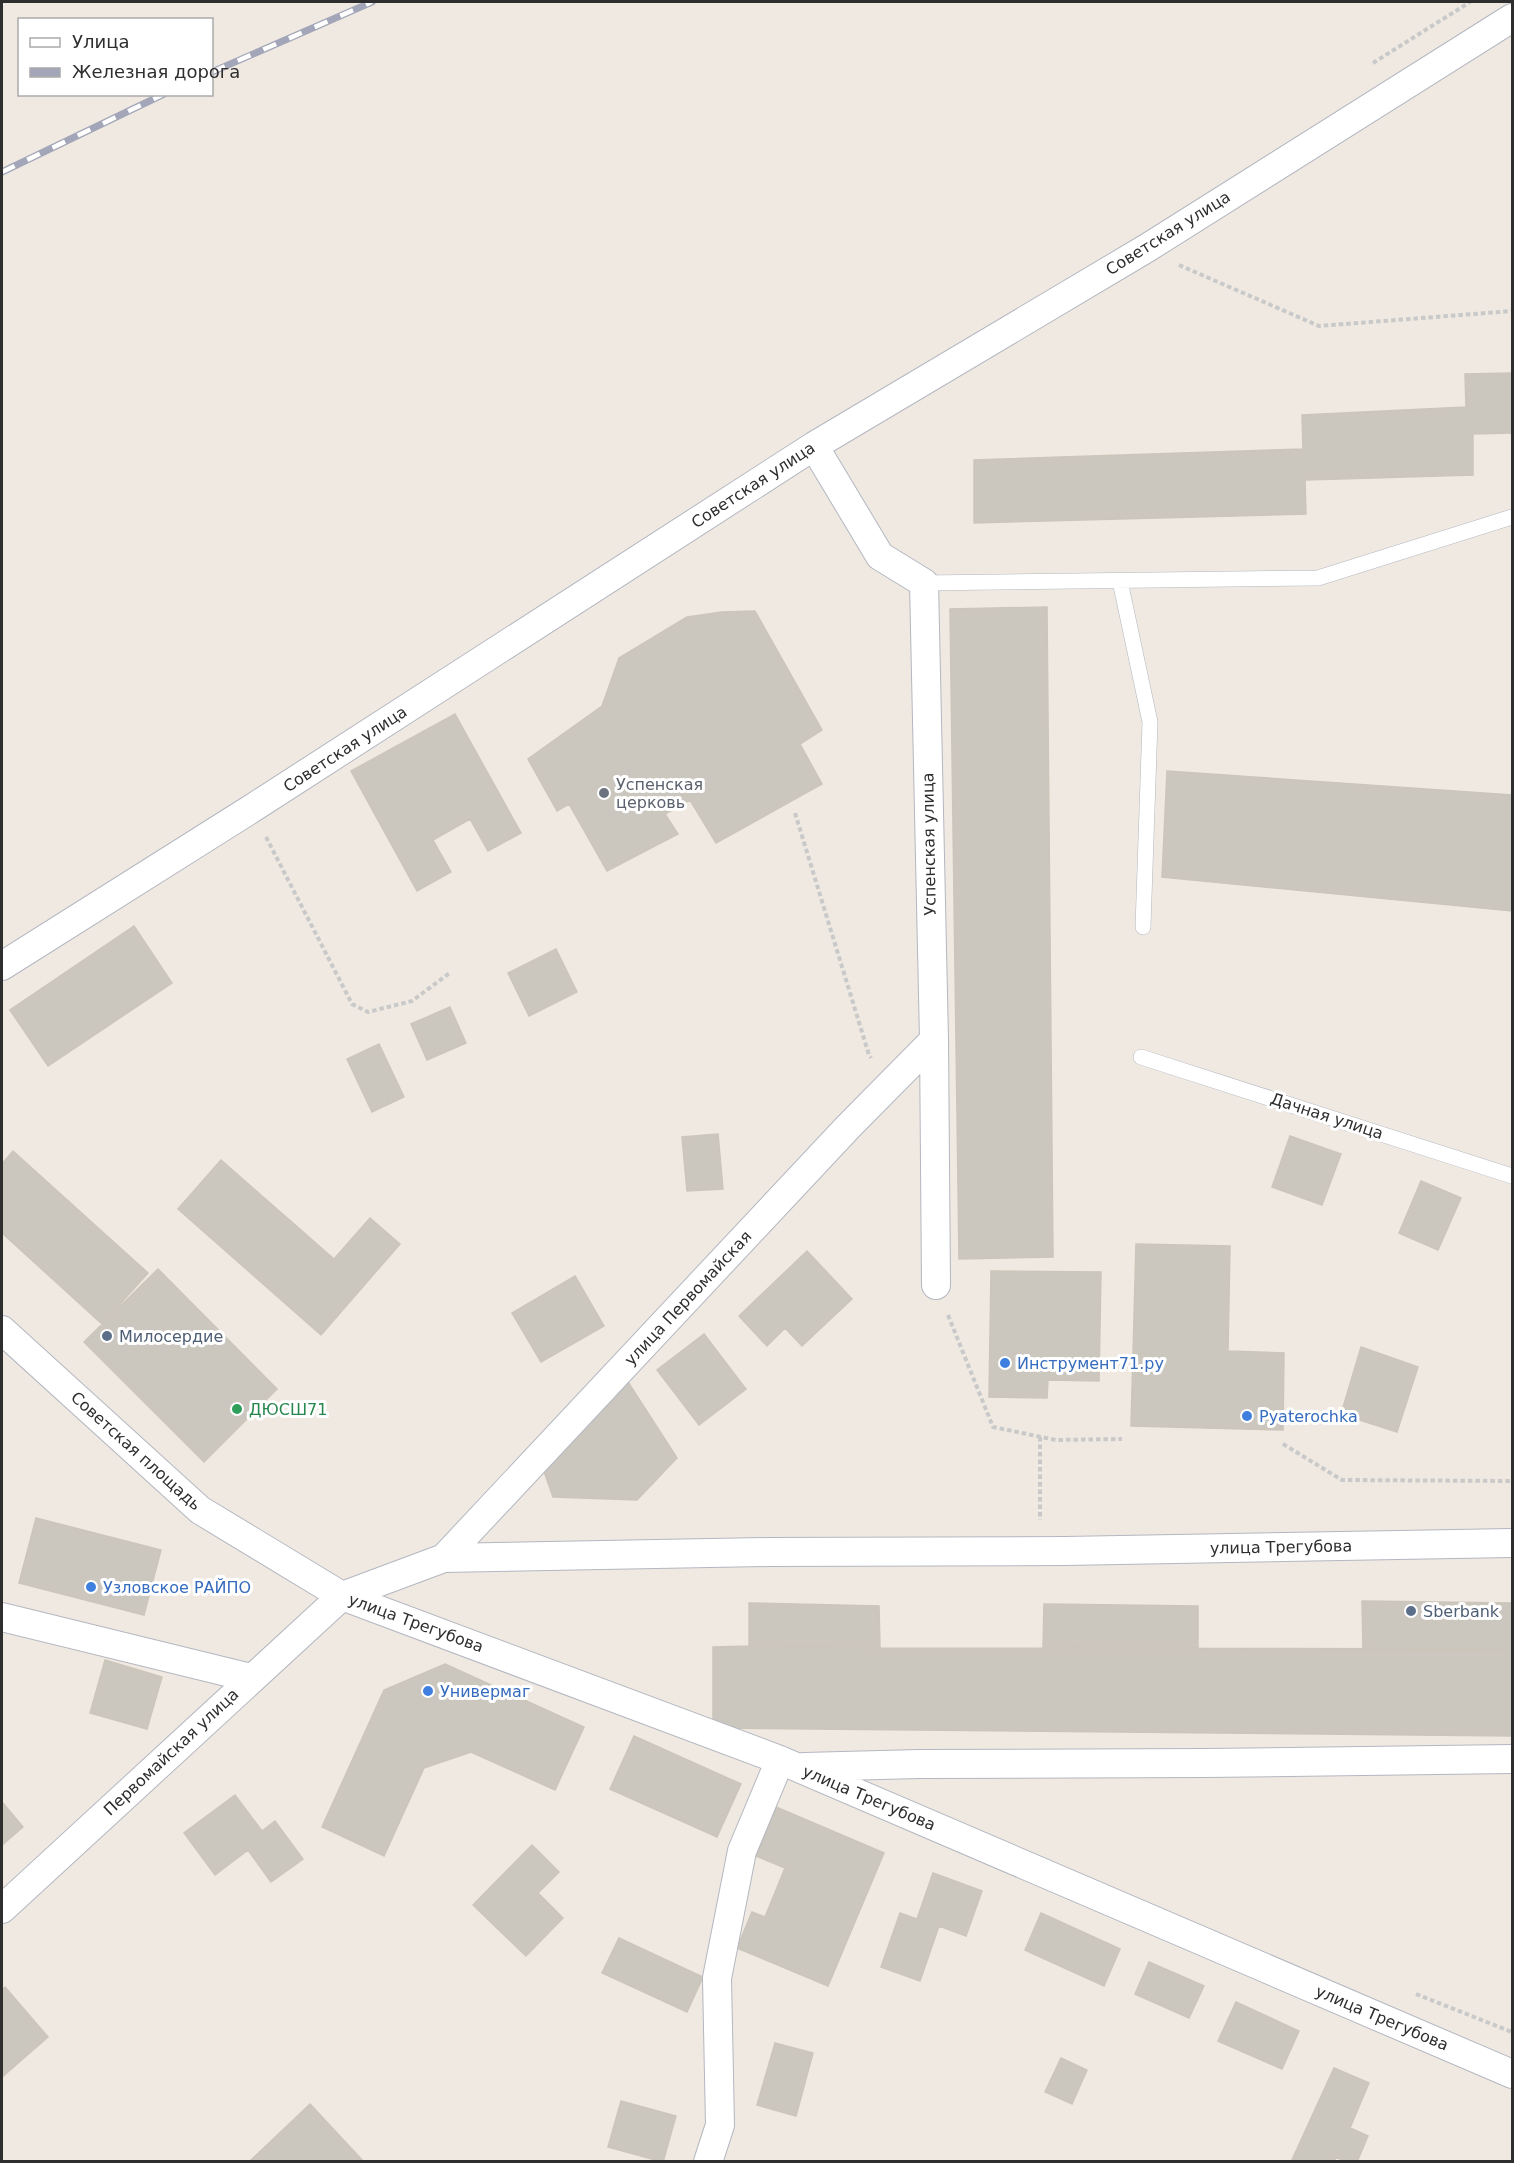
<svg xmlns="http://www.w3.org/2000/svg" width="1514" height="2163" viewBox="0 0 1514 2163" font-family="'DejaVu Sans',sans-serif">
  <rect width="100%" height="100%" fill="#efe9e1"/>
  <!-- building -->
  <path fill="#cbc7bf" stroke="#cbc5ba" stroke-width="1.5" d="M 1512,373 L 1512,433 L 1473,434 L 1473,475 L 1305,480 L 1306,514 L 974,523 L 974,460 L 1303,449 L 1302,415 L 1466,407 L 1465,374 Z
    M 1047,607 L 1053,1257 L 959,1259 L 950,609 Z
    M 755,611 L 822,730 L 800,744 L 822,784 L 716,843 L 690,800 L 665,814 L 678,834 L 607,871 L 569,804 L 557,811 L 528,759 L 602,706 L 619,658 L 687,617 L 722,612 Z
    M 455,714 L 521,833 L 488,851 L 470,819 L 433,840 L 451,872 L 417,891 L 351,771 Z
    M 1167,771 L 1512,795 L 1512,911 L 1162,877 Z
    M 134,926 L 172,983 L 48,1066 L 10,1010 Z
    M 556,949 L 577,992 L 529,1016 L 508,973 Z
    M 450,1007 L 466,1043 L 427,1060 L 411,1024 Z
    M 379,1044 L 404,1097 L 372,1112 L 347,1059 Z
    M 718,1134 L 723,1189 L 687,1191 L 682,1137 Z
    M 1290,1136 L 1341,1154 L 1322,1205 L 1272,1187 Z
    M 13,1151 L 148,1273 L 102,1324 L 2,1233 L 2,1164 Z
    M 221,1160 L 334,1259 L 370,1218 L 400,1244 L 321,1335 L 178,1209 Z
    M 1421,1181 L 1461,1198 L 1438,1250 L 1399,1233 Z
    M 1136,1244 L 1230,1246 L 1228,1351 L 1284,1353 L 1283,1430 L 1131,1426 Z
    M 807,1251 L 852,1299 L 802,1346 L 785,1328 L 767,1346 L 739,1316 Z
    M 158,1269 L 277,1389 L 204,1462 L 84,1342 Z
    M 991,1271 L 1101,1272 L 1099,1381 L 1048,1380 L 1047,1398 L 989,1397 Z
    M 575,1276 L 604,1326 L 541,1362 L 512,1313 Z
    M 704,1334 L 746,1389 L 699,1425 L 657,1370 Z
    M 1361,1347 L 1418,1367 L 1397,1432 L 1341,1414 Z
    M 628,1382 L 677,1458 L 637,1500 L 553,1497 L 540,1460 Z
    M 36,1518 L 161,1550 L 144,1615 L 19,1583 Z
    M 1362,1601 L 1512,1603 L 1512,1649 L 1363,1648 Z
    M 749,1603 L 879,1606 L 880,1648 L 749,1646 Z
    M 1044,1604 L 1198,1606 L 1198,1648 L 1043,1648 Z
    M 749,1646 L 880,1648 L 1512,1649 L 1512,1736 L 713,1728 L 713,1647 Z
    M 105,1660 L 162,1677 L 147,1729 L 90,1713 Z
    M 445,1664 L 584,1727 L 555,1790 L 471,1752 L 424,1768 L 384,1856 L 322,1827 L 384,1690 Z
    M 634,1736 L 741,1784 L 717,1837 L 610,1789 Z
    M 235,1795 L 262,1831 L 275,1821 L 303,1859 L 271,1882 L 248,1850 L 215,1875 L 184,1833 Z
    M 2,1802 L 23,1827 L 2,1845 Z
    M 776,1807 L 884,1853 L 828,1986 L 737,1948 L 752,1912 L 765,1917 L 785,1868 L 756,1856 Z
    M 532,1845 L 559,1872 L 538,1893 L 563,1918 L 526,1956 L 473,1905 Z
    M 933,1873 L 982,1891 L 966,1936 L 939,1926 L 920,1981 L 881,1967 L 900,1913 L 917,1919 Z
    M 1041,1913 L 1120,1949 L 1104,1986 L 1025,1950 Z
    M 619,1938 L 703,1977 L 687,2012 L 602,1973 Z
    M 1149,1962 L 1204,1986 L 1189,2018 L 1135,1994 Z
    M 5,1987 L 48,2037 L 2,2077 L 2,1990 Z
    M 1236,2002 L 1299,2031 L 1282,2069 L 1218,2041 Z
    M 775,2043 L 813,2053 L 796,2116 L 757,2105 Z
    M 1061,2058 L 1087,2070 L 1072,2104 L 1045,2092 Z
    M 1334,2068 L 1369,2083 L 1350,2128 L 1368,2136 L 1357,2162 L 1346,2162 L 1336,2157 L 1334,2162 L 1291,2162 Z
    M 621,2101 L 676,2116 L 663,2162 L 608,2147 Z
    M 310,2104 L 364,2162 L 249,2162 Z"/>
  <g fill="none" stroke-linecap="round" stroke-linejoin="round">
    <!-- lane casing -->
    <g stroke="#b4b7c1" stroke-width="16">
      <path id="lane" d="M 1120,581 L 1150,722 L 1143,927
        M 924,583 L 1318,578 L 1512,517
        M 1141,1057 L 1512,1176"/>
    </g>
    <!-- street casing -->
    <g stroke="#b4b7c1" stroke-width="30">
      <path id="street" d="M 814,446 L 880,556 L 924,583 L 934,1040 L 936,1285
        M 2,966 L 251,809 L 814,446 L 1147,248 L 1512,18
        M 2,1330 L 200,1510 L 342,1596 L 780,1760 L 1512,2074
        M 444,1558 L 848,1127 L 934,1040
        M 2,1617 L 251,1678
        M 804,1767 L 919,1764 L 1205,1763 L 1512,1759
        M 2,1909 L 342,1596 L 444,1558 L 769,1552 L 1065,1551 L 1512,1543
        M 708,2162 L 720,2125 L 717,1978 L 742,1851 L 780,1760"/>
    </g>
    <!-- path -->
    <path stroke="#c9c9c9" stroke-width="4" stroke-dasharray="4.5 3" stroke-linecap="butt" d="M 1373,63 L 1470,2
      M 1179,265 L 1319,326 L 1512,311
      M 795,813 L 869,1055 L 871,1058
      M 266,837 L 352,1004 L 368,1012 L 412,1001 L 451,972
      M 948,1315 L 993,1427 L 1056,1440 L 1122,1439
      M 1040,1437 L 1040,1520
      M 1283,1444 L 1342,1480 L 1512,1481
      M 1416,1994 L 1512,2032"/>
    <!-- lane -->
    <use href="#lane" stroke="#fff" stroke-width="15"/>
    <!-- street -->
    <use href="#street" stroke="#fff" stroke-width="28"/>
    <!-- rail casing -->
    <g stroke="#a3a6b8" stroke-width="7">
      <path id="rail" d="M 212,72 L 372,2
        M 2,172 L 164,94"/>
    </g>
    <!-- rail -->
    <use href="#rail" stroke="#fff" stroke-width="4.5" stroke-dasharray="14" stroke-linecap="butt"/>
  </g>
  <!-- markers -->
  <circle fill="#6b7280" stroke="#fff" stroke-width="2" cx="604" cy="793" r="6"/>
  <g fill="#5c6f8a" stroke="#fff" stroke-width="2">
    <circle cx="107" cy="1336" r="6"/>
    <circle cx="1411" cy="1611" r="6"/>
  </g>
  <g fill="#3f7fe0" stroke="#fff" stroke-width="2">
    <circle cx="1005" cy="1363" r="6"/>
    <circle cx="1247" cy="1416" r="6"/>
    <circle cx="91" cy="1587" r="6"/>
    <circle cx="428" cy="1691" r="6"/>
  </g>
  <circle fill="#2e9e5b" stroke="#fff" stroke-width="2" cx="237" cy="1409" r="6"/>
  <g text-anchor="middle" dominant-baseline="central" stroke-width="6" stroke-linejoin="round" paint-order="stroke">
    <!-- street labels -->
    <g font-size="16" fill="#2e2e2e" stroke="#fff">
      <text transform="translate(1168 233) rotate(-32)">Советская улица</text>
      <text transform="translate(753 485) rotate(-33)">Советская улица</text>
      <text transform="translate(345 749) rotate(-33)">Советская улица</text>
      <text transform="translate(929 844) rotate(-91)">Успенская улица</text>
      <text transform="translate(1327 1116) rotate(18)">Дачная улица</text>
      <text transform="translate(688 1298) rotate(-47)">улица Первомайская</text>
      <text transform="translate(136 1451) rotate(42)">Советская площадь</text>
      <text transform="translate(1281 1547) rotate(-1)">улица Трегубова</text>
      <text transform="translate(416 1623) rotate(20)">улица Трегубова</text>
      <text transform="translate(171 1752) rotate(-43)">Первомайская улица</text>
      <text transform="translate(869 1798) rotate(23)">улица Трегубова</text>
      <text transform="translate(1382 2018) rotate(23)">улица Трегубова</text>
    </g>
    <!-- worship labels -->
    <g font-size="16" fill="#5b616d" stroke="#fff" text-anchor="start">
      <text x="616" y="784">Успенская<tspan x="616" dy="18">церковь</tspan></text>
    </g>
    <!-- service labels -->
    <g font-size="16" fill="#4e5e75" stroke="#fff" text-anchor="start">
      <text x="119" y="1336">Милосердие</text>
      <text x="1423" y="1611">Sberbank</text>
    </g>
    <!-- shop labels -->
    <g font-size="16" fill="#366cbe" stroke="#fff" text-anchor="start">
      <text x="1017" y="1363">Инструмент71.ру</text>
      <text x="1259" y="1416">Pyaterochka</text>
      <text x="103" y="1587">Узловское РАЙПО</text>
      <text x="440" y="1691">Универмаг</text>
    </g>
    <!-- leisure labels -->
    <g font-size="16" fill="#27864d" stroke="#fff" text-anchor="start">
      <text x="249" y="1409">ДЮСШ71</text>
    </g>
  </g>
  <!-- border -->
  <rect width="1514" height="2163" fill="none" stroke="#2e2e2e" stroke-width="6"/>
  <!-- legend -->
  <rect x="18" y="18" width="195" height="78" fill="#ffffff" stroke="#ababab" stroke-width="1.5"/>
  <rect x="30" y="38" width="30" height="9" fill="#ffffff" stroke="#ababab" stroke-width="1.5"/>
  <text x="72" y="48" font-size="18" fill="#2e2e2e">Улица</text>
  <rect x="30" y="68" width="30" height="9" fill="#a3a6b8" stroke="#ababab" stroke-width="1.5"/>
  <text x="72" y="78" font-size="18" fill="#2e2e2e">Железная дорога</text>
</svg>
